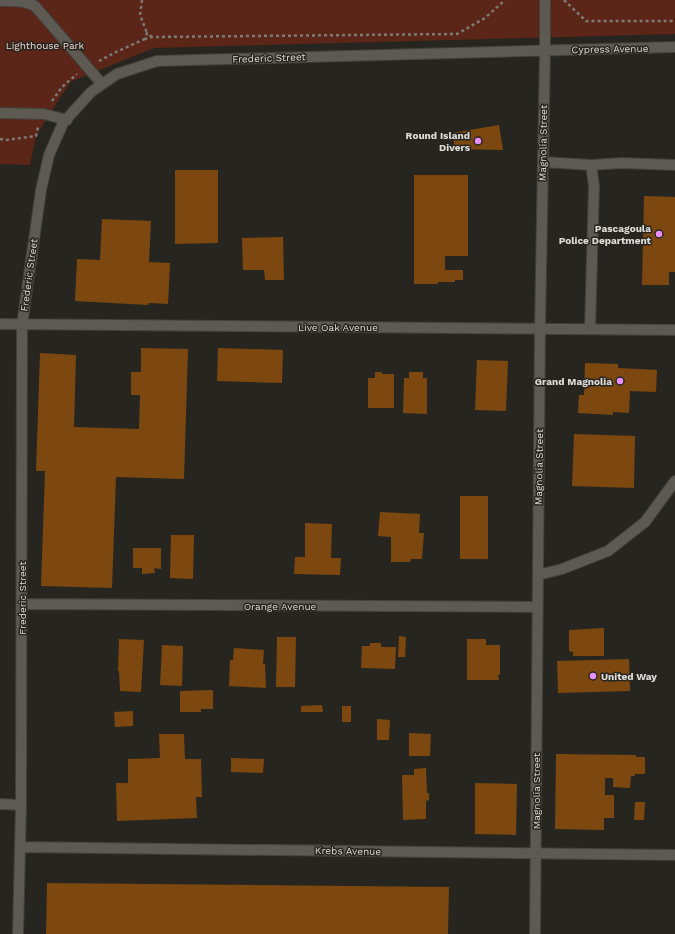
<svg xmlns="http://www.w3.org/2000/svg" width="675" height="934" viewBox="0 0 675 934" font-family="'Work Sans',sans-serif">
  <rect width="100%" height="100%" fill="#27251f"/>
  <!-- green -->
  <path fill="#5b2618" d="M 0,0 L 675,0 L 675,34 L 154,48 L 70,82 L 36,136 L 30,165 L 0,164 Z"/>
  <!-- building -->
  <path fill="#7c4810" d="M 499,125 L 503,150 L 455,149 L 452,133 Z
    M 175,170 L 218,170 L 218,243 L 175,244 Z
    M 414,175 L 468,175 L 468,256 L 445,256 L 445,270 L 463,270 L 463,280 L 455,280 L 455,282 L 438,282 L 438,284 L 414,284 Z
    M 644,196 L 675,197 L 675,272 L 669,272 L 669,285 L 642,285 Z
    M 102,219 L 151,221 L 149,262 L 170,263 L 168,304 L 149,303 L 148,305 L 75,301 L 77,259 L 100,260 Z
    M 283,237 L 284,280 L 265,280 L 264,270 L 243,270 L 242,238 Z
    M 141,348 L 188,349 L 184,479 L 116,477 L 112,588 L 41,586 L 45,471 L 36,471 L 40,353 L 76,355 L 74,427 L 139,429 L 140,395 L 131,395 L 131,372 L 141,372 Z
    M 218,348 L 283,350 L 282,383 L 217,381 Z
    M 477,360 L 508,361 L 506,411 L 475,410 Z
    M 585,363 L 618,364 L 618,368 L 657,370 L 656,392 L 630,391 L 629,413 L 613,412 L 613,415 L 578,413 L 579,395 L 584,395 Z
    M 375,372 L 382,372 L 382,374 L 394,374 L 394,408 L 368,408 L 368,378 L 375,378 Z
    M 409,372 L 423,372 L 423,378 L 427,378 L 427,414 L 403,413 L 404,378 L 409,378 Z
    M 574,434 L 635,436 L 634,488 L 572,486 Z
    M 460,496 L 488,496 L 488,559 L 460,559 Z
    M 380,512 L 420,514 L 419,533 L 424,533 L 422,559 L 411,559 L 410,562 L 391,562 L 391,537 L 378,536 Z
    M 305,523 L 332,524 L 331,558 L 341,558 L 340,575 L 294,574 L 295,557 L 305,557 Z
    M 171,535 L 194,535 L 193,579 L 170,578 Z
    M 133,548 L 161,548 L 161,569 L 154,568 L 155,573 L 142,574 L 142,568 L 133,568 Z
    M 604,628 L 604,656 L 573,656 L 573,652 L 569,651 L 569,630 Z
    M 399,636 L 406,637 L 405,657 L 398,657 Z
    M 277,637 L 296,637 L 295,687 L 276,687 Z
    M 119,639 L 144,640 L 141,692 L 120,691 L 119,671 L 118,671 Z
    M 467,639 L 486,639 L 486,645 L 500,645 L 500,675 L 498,675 L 499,680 L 467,680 Z
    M 370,643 L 381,643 L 381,647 L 396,647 L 395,669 L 361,668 L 362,646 L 370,646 Z
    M 162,645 L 183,646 L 182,686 L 160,685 Z
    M 234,648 L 264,650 L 263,664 L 265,664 L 266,688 L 229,686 L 230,660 L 233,660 Z
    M 629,659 L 630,691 L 558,693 L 557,661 Z
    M 213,690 L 213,709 L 201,709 L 201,712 L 180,712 L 180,691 Z
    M 322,705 L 323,712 L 301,712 L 301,706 Z
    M 342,706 L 351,706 L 351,722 L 342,722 Z
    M 133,711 L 133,726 L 115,727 L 114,712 Z
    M 377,719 L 390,720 L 389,740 L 377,740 Z
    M 409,733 L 431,734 L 430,756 L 409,756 Z
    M 159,734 L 184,734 L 185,759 L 201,759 L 202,797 L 196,797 L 197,818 L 117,821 L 116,783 L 128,783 L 128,759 L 160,758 Z
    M 556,754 L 636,755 L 636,757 L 645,757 L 645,774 L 635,774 L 635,776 L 631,776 L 630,788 L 613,787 L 613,778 L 605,778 L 605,795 L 614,795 L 614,818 L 604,818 L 604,830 L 555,829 Z
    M 231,758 L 264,759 L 263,773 L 231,772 Z
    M 426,768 L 427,793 L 429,793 L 429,800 L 426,801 L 426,819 L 403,820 L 402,775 L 414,775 L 414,769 Z
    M 475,783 L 517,784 L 516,835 L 475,834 Z
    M 635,802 L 645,802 L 644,820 L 634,820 Z
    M 47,883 L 449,887 L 448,934 L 46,934 Z"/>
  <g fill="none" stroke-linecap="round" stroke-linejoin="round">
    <!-- minor casing -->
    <g stroke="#42403b" stroke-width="12">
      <path id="minor" d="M 0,1 C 12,1 24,0 35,6 L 102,84
        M 0,113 L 44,114 L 67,120
        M 543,162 L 591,165 L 594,186 L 590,329
        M 591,165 L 622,163 L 675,165
        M 0,324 L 675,330
        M 538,575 L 562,569 L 608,551 L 645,522 L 675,481
        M 22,604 L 537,607
        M 0,804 L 21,805
        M 20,847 L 675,855
        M 18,934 L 21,805 L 22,325 L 41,190 L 49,155 L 63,123 L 91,92 L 117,74 L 157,61 L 675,47
        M 535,934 L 540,328 L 545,50 L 545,0"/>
    </g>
    <!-- path -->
    <path stroke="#7d7b76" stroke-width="2.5" stroke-dasharray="3 3" stroke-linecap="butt" d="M 142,0 L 140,15 L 147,33
      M 564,0 L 586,21 L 675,21
      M 152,37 L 147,33 L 145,39 L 152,37 L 457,34 L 485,18 L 505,0
      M 99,61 L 116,52 L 145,39
      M 52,101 L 62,87 L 77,74
      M 0,139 L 6,140 L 36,136 L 38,127"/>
    <!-- minor -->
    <use href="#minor" stroke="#5d5a54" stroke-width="10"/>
  </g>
  <!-- markers -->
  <g fill="#e88eff" stroke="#27251f" stroke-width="1.5">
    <circle cx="478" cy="141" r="4"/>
    <circle cx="659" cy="234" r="4"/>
    <circle cx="620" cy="381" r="4"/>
    <circle cx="593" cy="676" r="4"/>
  </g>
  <g text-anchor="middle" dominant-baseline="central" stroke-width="3" stroke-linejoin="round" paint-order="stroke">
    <!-- park labels -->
    <g font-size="10" fill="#f1d8d1" stroke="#27251f">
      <text x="45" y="45">Lighthouse Park</text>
    </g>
    <!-- street labels -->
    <g font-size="10" fill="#dfddd9" stroke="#27251f">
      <text transform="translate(610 49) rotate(-1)">Cypress Avenue</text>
      <text transform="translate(269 58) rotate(-2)">Frederic Street</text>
      <text transform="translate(543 143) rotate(-89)">Magnolia Street</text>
      <text transform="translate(29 275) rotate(-82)">Frederic Street</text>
      <text x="338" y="327">Live Oak Avenue</text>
      <text transform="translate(539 467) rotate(-89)">Magnolia Street</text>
      <text transform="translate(22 598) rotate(-90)">Frederic Street</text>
      <text x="280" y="606">Orange Avenue</text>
      <text transform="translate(536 791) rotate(-90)">Magnolia Street</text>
      <text transform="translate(348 851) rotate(1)">Krebs Avenue</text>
    </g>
    <!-- poi labels -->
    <g font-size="10" font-weight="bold" fill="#dfddd9" stroke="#27251f" text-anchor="end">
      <text x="470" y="135">Round Island<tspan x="470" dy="12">Divers</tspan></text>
      <text x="651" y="228">Pascagoula<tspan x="651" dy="12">Police Department</tspan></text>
      <text x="612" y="381">Grand Magnolia</text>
      <text x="601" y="676" text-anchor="start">United Way</text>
    </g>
  </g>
</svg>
